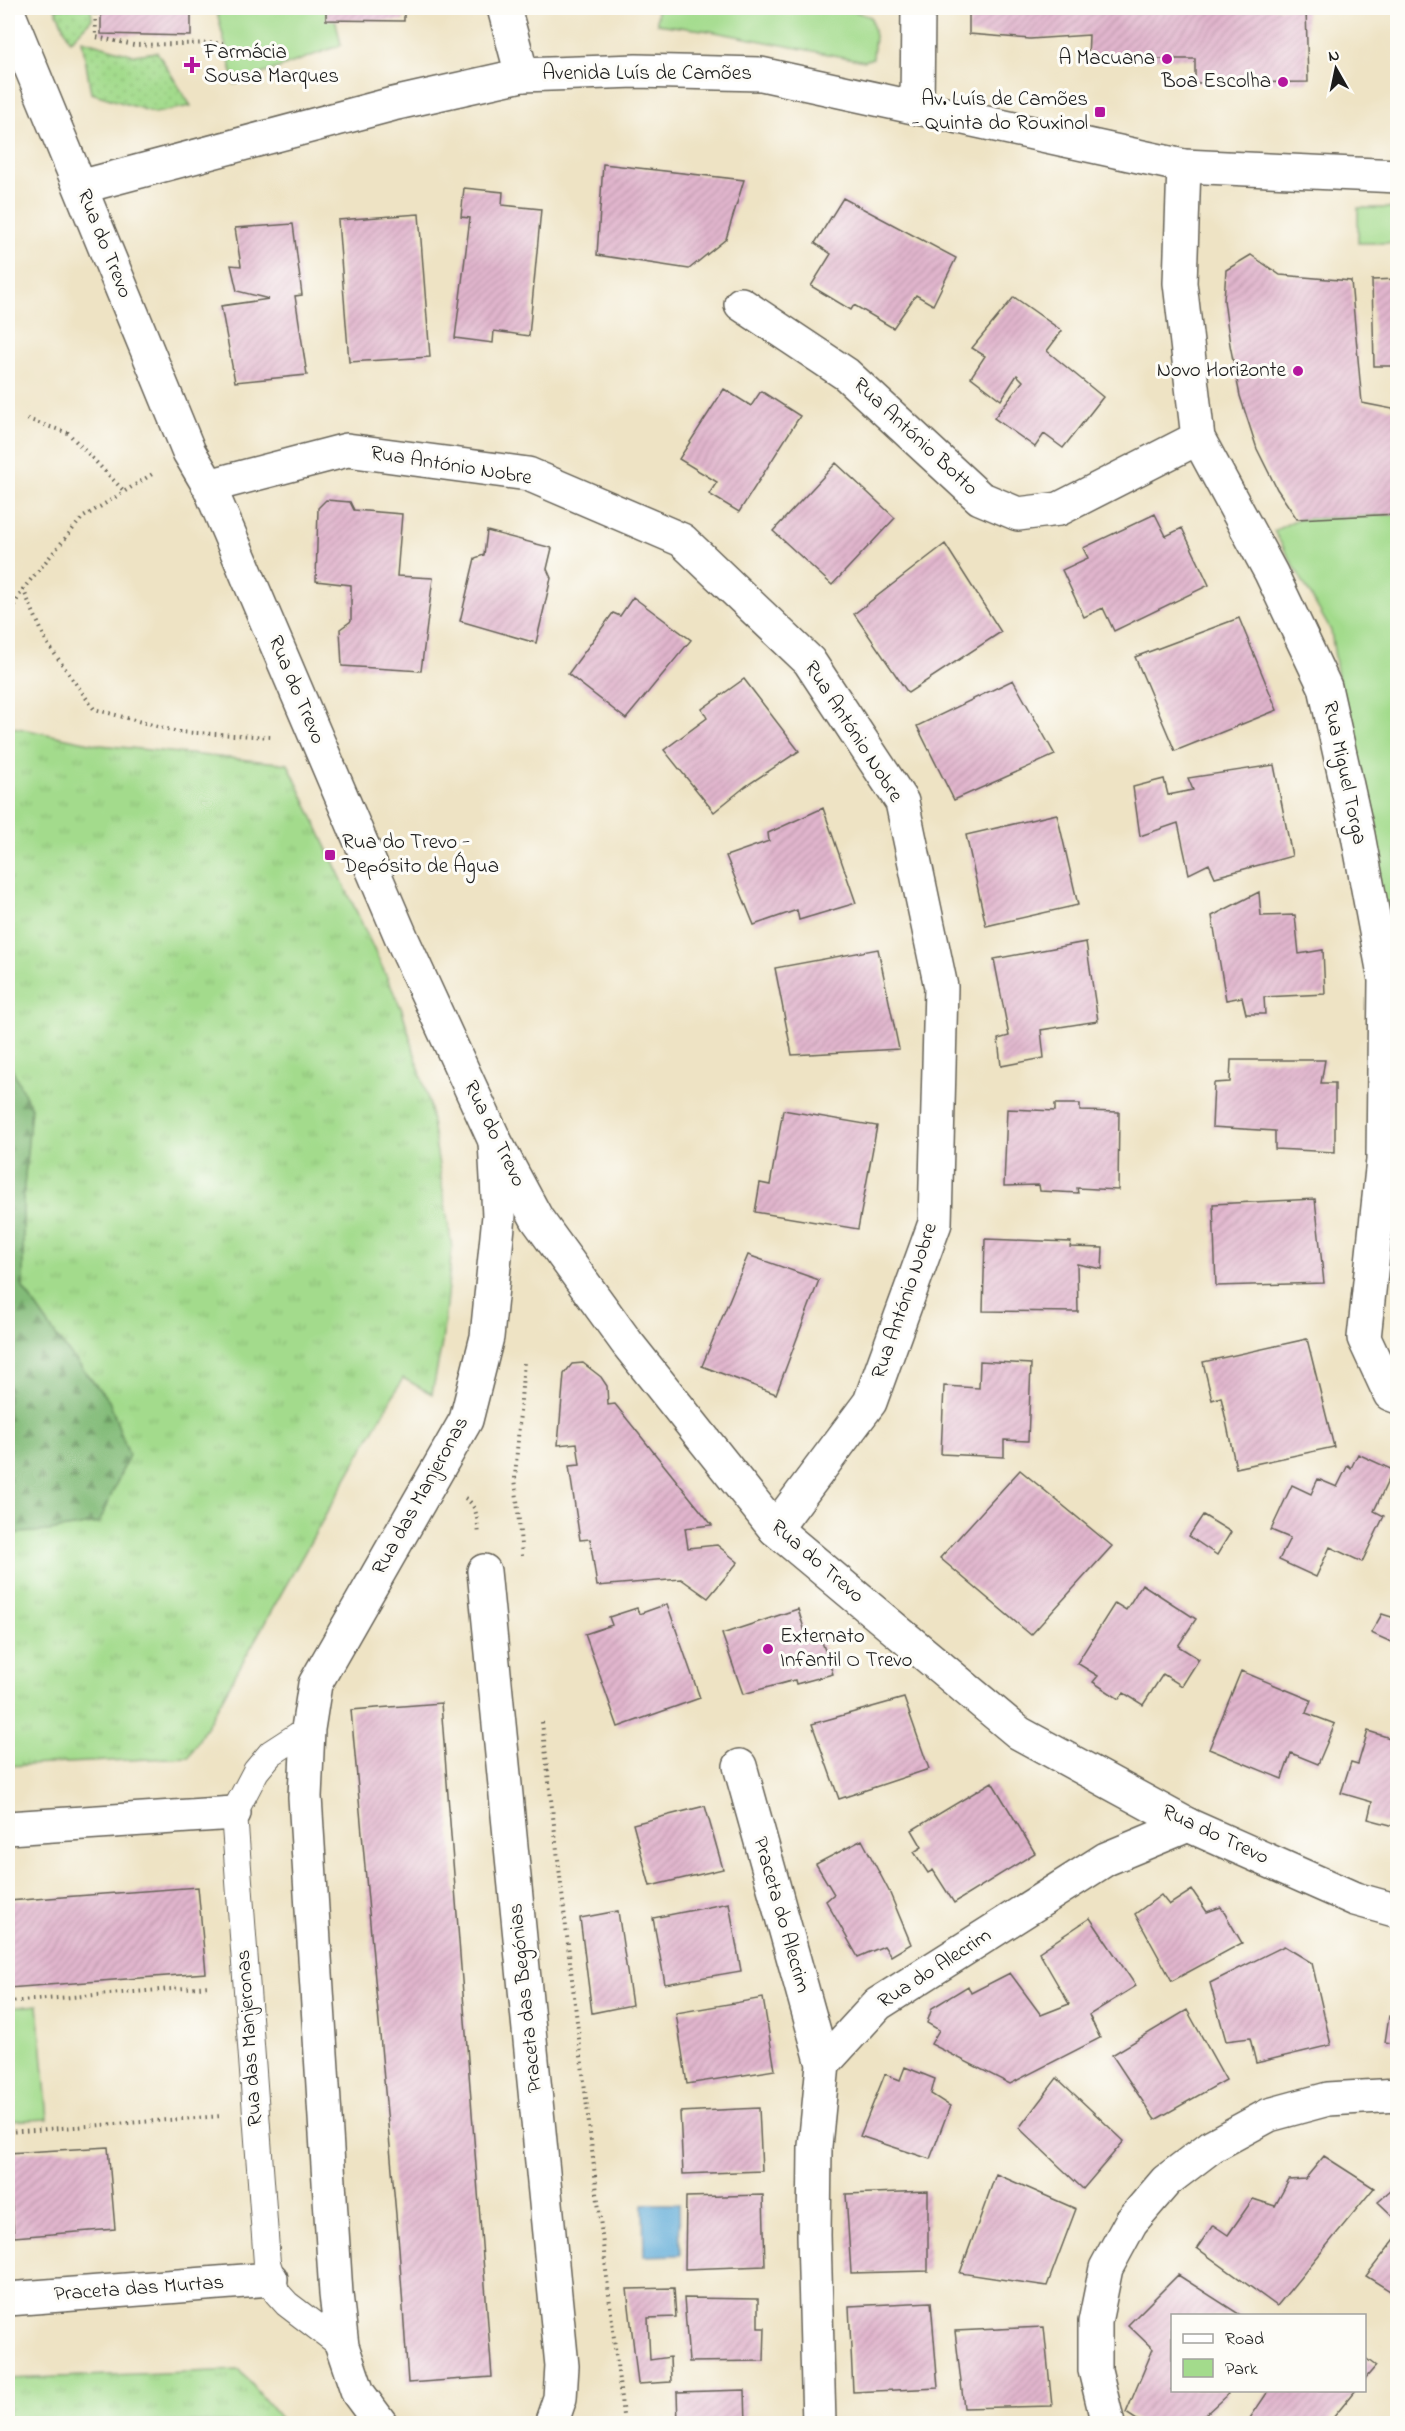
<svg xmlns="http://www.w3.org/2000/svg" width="1405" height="2431" viewBox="0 0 1405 2431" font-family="'Indie Flower',sans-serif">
  <defs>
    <pattern id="grass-tufts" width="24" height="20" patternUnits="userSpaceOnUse" patternTransform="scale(1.5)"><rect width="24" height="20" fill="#a3db8c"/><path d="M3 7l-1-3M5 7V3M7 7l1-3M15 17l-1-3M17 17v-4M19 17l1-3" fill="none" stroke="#8cbb78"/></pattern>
    <pattern id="forest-firs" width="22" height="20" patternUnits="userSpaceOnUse" patternTransform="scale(1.5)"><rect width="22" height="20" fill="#82bb78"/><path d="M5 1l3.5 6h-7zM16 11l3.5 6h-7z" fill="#6a9762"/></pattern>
    <pattern id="garden-dots" width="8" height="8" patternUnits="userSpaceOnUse" patternTransform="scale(1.5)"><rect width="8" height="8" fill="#a3db8c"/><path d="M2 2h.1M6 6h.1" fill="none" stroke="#8cbb78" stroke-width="1.8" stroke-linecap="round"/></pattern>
    <pattern id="building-hatch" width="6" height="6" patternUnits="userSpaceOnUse" patternTransform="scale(1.5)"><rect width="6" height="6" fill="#e1b5cd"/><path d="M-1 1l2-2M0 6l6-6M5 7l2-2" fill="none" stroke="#c09baf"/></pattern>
  </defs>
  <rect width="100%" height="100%" fill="#fdfcf7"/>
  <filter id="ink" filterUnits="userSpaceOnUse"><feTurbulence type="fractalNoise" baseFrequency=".0167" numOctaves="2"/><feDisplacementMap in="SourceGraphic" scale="12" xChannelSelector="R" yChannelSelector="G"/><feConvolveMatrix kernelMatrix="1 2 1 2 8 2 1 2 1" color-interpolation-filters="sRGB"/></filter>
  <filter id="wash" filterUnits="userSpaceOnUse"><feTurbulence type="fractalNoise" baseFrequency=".008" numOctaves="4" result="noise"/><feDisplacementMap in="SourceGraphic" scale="24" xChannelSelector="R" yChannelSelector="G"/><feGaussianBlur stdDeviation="1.35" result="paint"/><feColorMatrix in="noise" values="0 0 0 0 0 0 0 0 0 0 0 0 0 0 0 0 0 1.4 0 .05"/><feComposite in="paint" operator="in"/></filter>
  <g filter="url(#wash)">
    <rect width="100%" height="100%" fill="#eee3c4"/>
    <!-- grass -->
    <path fill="url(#grass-tufts)" stroke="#607c54" stroke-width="1.5" d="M 8,726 L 100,745 L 288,764 L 402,1010 L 429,1103 L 452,1248 L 442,1343 L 432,1394 L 403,1378 L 189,1757 L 8,1766 Z
      M 240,2370 L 284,2423 L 8,2423 L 8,2379 Z"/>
    <!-- forest -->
    <path fill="url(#forest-firs)" stroke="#4f6c4a" stroke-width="1.5" d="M 8,1060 L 31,1108 L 23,1198 L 23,1288 L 62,1344 L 109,1401 L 129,1455 L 99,1523 L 48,1531 L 8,1534 Z"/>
    <!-- park -->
    <path fill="#a3db8c" stroke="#607c54" stroke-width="1.5" d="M 216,8 L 333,8 L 341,45 L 235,84 Z
      M 657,8 L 806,8 L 854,11 L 871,17 L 875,36 L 873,58 L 864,61 L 710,31 L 657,24 Z
      M 1358,208 L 1397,208 L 1397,243 L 1358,243 Z
      M 1397,514 L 1397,928 L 1374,919 L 1331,631 L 1274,531 L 1297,519 Z
      M 38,2005 L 48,2119 L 8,2121 L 8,2008 Z"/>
    <!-- garden -->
    <path fill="url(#garden-dots)" stroke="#607c54" stroke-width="1.5" d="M 55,8 L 91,8 L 92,19 L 70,41 Z
      M 82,40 L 134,55 L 157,52 L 191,106 L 155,113 L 91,93 Z"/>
    <!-- water -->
    <path fill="#5fabd8" stroke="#3e647a" stroke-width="1.5" d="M 643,2204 L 679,2204 L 680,2255 L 644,2256 Z"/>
    <g id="blocks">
      <!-- building -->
      <path fill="url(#building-hatch)" d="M 101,8 L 191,8 L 191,36 L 101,34 Z
        M 326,8 L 404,8 L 404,21 L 326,20 Z
        M 969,8 L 1306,8 L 1308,82 L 1195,83 L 1195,59 L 1088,59 L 1089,35 L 1030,39 L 969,34 Z
        M 603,164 L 744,180 L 726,239 L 689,269 L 597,255 Z
        M 464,188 L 503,192 L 502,205 L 541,209 L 529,336 L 494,331 L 493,343 L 455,338 L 470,218 L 461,217 Z
        M 843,198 L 956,258 L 933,305 L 916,295 L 893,328 L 854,305 L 851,310 L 811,286 L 831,254 L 815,243 Z
        M 419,214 L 430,357 L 349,362 L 338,220 Z
        M 293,224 L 302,295 L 295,296 L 307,375 L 235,382 L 221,306 L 269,299 L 237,291 L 231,265 L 241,266 L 235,228 Z
        M 1251,255 L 1280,275 L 1351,281 L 1362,403 L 1398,410 L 1398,514 L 1297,519 L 1277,489 L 1257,449 L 1240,396 L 1230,345 L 1224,300 L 1226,270 Z
        M 1398,279 L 1398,366 L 1374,366 L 1372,280 Z
        M 1014,297 L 1062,331 L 1047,351 L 1103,397 L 1063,448 L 1044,434 L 1035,447 L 994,418 L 1023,381 L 1017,375 L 1001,400 L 971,377 L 985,356 L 972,348 Z
        M 724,389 L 751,406 L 761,391 L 800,416 L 739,512 L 709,494 L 717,482 L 679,459 Z
        M 836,463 L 895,518 L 832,585 L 773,531 Z
        M 326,500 L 350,502 L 354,510 L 402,514 L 397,576 L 433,578 L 421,671 L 342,666 L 340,629 L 351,621 L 351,585 L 316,581 L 318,508 Z
        M 1155,514 L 1166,536 L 1182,528 L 1209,585 L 1114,631 L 1103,608 L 1084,617 L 1062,570 L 1088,558 L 1083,548 Z
        M 487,531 L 552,548 L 547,569 L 551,578 L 536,643 L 460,621 L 475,558 L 484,555 Z
        M 945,544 L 1001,632 L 908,693 L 854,614 Z
        M 633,597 L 691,640 L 626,719 L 568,674 L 613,613 L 620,616 Z
        M 1239,618 L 1277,710 L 1175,751 L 1135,657 Z
        M 744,679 L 799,751 L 746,786 L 714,812 L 664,750 L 707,718 L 702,709 Z
        M 1013,680 L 1055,755 L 954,800 L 917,726 Z
        M 1274,765 L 1292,856 L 1215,877 L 1209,864 L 1189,874 L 1178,823 L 1140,836 L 1133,787 L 1164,779 L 1168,795 L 1193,790 L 1188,778 Z
        M 823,808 L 856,903 L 799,920 L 797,910 L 754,925 L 726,856 L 769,841 L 768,833 Z
        M 1057,814 L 1078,905 L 986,926 L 966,835 Z
        M 1259,892 L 1261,916 L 1295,915 L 1299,954 L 1323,950 L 1325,994 L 1264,997 L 1265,1014 L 1246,1014 L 1242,997 L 1226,1000 L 1212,916 Z
        M 1086,942 L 1098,1021 L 1041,1030 L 1044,1058 L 1001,1066 L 998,1039 L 1009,1036 L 994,959 Z
        M 878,949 L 899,1049 L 792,1055 L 775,968 Z
        M 1231,1060 L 1325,1060 L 1321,1083 L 1335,1083 L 1335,1152 L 1275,1149 L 1275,1131 L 1212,1127 L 1214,1083 L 1230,1082 Z
        M 1055,1104 L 1080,1104 L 1080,1111 L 1119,1112 L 1118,1190 L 1077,1188 L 1078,1193 L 1040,1191 L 1039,1185 L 1004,1186 L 1007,1109 L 1055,1111 Z
        M 783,1110 L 877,1126 L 858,1229 L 755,1212 L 760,1183 L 770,1185 Z
        M 1315,1199 L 1324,1283 L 1216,1286 L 1213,1204 Z
        M 985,1239 L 1071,1242 L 1070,1247 L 1103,1248 L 1102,1269 L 1077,1264 L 1078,1312 L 983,1311 Z
        M 748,1255 L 819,1280 L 776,1394 L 702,1366 Z
        M 1307,1339 L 1334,1447 L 1236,1468 L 1221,1397 L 1212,1400 L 1203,1362 Z
        M 980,1361 L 1031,1364 L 1028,1441 L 1004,1440 L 1004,1457 L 941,1454 L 944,1386 L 979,1388 Z
        M 583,1363 L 601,1377 L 607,1386 L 608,1405 L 615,1404 L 712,1525 L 685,1528 L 688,1548 L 717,1545 L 738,1562 L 708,1598 L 681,1579 L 597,1586 L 590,1539 L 580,1540 L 569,1466 L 580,1465 L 577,1443 L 558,1445 L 564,1374 L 572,1364 Z
        M 1358,1454 L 1393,1470 L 1374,1511 L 1384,1516 L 1362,1562 L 1330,1547 L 1316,1577 L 1279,1560 L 1290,1538 L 1271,1530 L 1292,1485 L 1311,1494 L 1318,1479 L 1337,1487 L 1348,1465 L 1351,1468 Z
        M 1020,1470 L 1112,1546 L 1031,1635 L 940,1558 Z
        M 1203,1515 L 1231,1532 L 1217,1555 L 1189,1536 Z
        M 1142,1584 L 1196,1619 L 1178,1646 L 1199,1659 L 1182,1686 L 1163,1674 L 1143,1705 L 1124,1693 L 1119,1699 L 1093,1682 L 1098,1676 L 1077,1663 L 1115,1603 L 1126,1610 Z
        M 667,1604 L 700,1698 L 618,1727 L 585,1634 L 612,1625 L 609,1617 L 637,1608 L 639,1614 Z
        M 798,1609 L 806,1635 L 810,1637 L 819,1633 L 833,1674 L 796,1684 L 795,1680 L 743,1694 L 722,1634 Z
        M 1382,1614 L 1398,1619 L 1398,1645 L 1371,1633 Z
        M 1241,1671 L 1311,1700 L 1306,1713 L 1335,1724 L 1318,1764 L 1291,1753 L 1282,1779 L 1209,1749 Z
        M 904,1698 L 929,1769 L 839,1799 L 812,1724 Z
        M 441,1703 L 492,2377 L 408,2383 L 399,2248 L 351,1710 Z
        M 1398,1716 L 1398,1827 L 1368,1819 L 1372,1802 L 1341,1793 L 1351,1762 L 1358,1764 L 1368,1731 L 1390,1738 Z
        M 992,1782 L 1035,1853 L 954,1903 L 933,1870 L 928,1873 L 914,1852 L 922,1847 L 912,1830 Z
        M 705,1806 L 723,1869 L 650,1886 L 633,1824 Z
        M 862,1840 L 889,1891 L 911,1944 L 891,1956 L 884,1946 L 858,1957 L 826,1901 L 834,1894 L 816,1864 Z
        M 198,1887 L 206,1973 L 8,1988 L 8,1901 Z
        M 1192,1890 L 1207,1912 L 1221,1907 L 1242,1943 L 1172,1981 L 1135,1914 L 1161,1895 L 1169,1905 Z
        M 729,1903 L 741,1971 L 665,1984 L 653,1918 Z
        M 618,1911 L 632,2005 L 592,2013 L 580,1918 Z
        M 1090,1918 L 1136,1986 L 1089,2015 L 1100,2038 L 1010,2084 L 931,2044 L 939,2030 L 927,2023 L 932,2008 L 968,1986 L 971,1993 L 1010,1973 L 1041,2015 L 1069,2004 L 1039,1952 Z
        M 1284,1946 L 1312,1963 L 1331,2045 L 1256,2063 L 1250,2038 L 1226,2041 L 1210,1983 Z
        M 763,1998 L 775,2070 L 687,2084 L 676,2013 Z
        M 1187,2010 L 1226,2080 L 1155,2120 L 1112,2055 Z
        M 1389,2016 L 1398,2018 L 1398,2044 L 1385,2042 Z
        M 905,2067 L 935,2079 L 931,2094 L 950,2106 L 930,2159 L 860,2136 L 885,2074 L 900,2080 Z
        M 1057,2078 L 1124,2141 L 1083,2189 L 1019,2128 Z
        M 759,2108 L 762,2171 L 683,2174 L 680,2112 Z
        M 108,2147 L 115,2229 L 14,2237 L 8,2153 Z
        M 1324,2156 L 1374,2188 L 1277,2306 L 1197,2248 L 1213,2225 L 1228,2235 L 1253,2199 L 1275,2206 L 1289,2180 L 1305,2179 Z
        M 996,2174 L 1076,2209 L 1047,2286 L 960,2273 Z
        M 1398,2185 L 1398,2221 L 1378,2202 Z
        M 928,2191 L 928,2271 L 851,2273 L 846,2194 Z
        M 763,2195 L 765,2266 L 685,2269 L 686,2197 Z
        M 1398,2235 L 1398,2296 L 1366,2276 Z
        M 1178,2275 L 1242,2316 L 1172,2316 L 1172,2390 L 1225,2390 L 1228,2394 L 1195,2424 L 1143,2424 L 1126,2413 L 1153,2349 L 1128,2325 Z
        M 674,2288 L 676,2317 L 648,2318 L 650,2360 L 670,2357 L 671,2382 L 638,2384 L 627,2289 Z
        M 684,2298 L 758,2299 L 758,2328 L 765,2328 L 764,2361 L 689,2362 Z
        M 931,2302 L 938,2388 L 853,2392 L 849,2306 Z
        M 1044,2327 L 1052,2406 L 964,2408 L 955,2331 Z
        M 1364,2357 L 1376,2366 L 1364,2380 Z
        M 745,2390 L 746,2424 L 678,2424 L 677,2392 Z
        M 1269,2390 L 1356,2390 L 1328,2424 L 1246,2424 Z"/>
    </g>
  </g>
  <g filter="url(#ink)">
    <use href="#blocks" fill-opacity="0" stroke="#666257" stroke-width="1.5"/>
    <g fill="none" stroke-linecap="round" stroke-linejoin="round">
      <!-- service casing -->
      <g stroke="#666257" stroke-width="28">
        <path id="service" d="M 308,1729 L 271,1753 L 256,1771 L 234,1813 L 267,2263 L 277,2293 L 287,2304 L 342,2346"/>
      </g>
      <!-- minor casing -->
      <g stroke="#666257" stroke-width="36">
        <path id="minor" d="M 504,8 L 522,75
          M 917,107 L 918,8
          M 1184,166 L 1180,283 L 1198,438 L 1271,573 L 1325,687 L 1358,835 L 1385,980 L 1383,1160 L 1364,1338 L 1390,1394 L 1398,1397
          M 741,304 L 846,374 L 980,498 L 1018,514 L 1059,509 L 1198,438
          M 209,486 L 347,450 L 528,474 L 682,540 L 809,661 L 902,802 L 941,987 L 935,1223 L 870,1402 L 775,1529
          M 484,1571 L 562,2366 L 560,2398 L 551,2424
          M 740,1766 L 823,2064
          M 8,1828 L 234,1813
          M 8,2299 L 271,2279
          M 381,2424 L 358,2393 L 342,2346 L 336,2294 L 305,1797 L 308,1729 L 315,1684 L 466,1420 L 487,1337 L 499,1216 L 495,1141
          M 819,2424 L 814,2235 L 815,2146 L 823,2064 L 878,2004 L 1106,1859 L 1188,1825
          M 1108,2424 L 1095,2370 L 1095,2322 L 1106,2268 L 1131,2222 L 1166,2181 L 1212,2146 L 1269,2115 L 1328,2099 L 1398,2095"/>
      </g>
      <!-- tertiary casing -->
      <g stroke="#666257" stroke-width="36">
        <path id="tertiary" d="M 8,12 L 189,452 L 209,486 L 403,941 L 495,1141 L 537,1219 L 627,1343 L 775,1529 L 1019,1733 L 1188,1825 L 1355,1899 L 1398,1911
          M 80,187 L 393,104 L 522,75 L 636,71 L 761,74 L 1184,166 L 1398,176"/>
      </g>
      <!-- path -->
      <path stroke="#666257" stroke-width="4" stroke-dasharray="1.5 4.5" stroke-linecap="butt" d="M 95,8 L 96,37 L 134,45 L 223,43
        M 27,419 L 68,433 L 124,491
        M 23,589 L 47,643 L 94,709 L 178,732 L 272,737
        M 8,616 L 23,589 L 82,518 L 154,473
        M 465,1498 C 478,1506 477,1521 479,1534
        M 522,1556 L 515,1477 L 524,1361
        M 542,1722 L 624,2424
        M 8,2002 L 210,1986
        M 8,2132 L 222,2116"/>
      <!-- service -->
      <use href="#service" stroke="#fff" stroke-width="26"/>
      <!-- minor -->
      <use href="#minor" stroke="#fff" stroke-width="33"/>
      <!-- tertiary -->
      <use href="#tertiary" stroke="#fff" stroke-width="33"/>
    </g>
  </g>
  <!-- markers -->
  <g fill="#b5179e" stroke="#fdfcf7" stroke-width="2">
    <circle cx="1167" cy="59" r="6"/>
    <path d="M189 56h6v6h6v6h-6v6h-6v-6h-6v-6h6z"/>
    <circle cx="1283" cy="82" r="6"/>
    <rect x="1094" y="106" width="12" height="12" rx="3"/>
    <circle cx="1298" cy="371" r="6"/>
    <rect x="324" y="849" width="12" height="12" rx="3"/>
    <circle cx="768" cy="1649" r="6"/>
  </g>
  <g text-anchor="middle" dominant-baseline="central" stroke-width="6" stroke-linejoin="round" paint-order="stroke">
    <!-- poi labels -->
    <g font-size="21" fill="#1c1c1c" stroke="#fdfcf7" text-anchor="end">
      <text x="204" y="53" text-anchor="start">Farmácia<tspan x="204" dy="24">Sousa Marques</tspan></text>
      <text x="1155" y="59">A Macuana</text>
      <text x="1271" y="82">Boa Escolha</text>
      <text x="1088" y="100">Av. Luís de Camões<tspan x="1088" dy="24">- Quinta do Rouxinol</tspan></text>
      <text x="1286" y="371">Novo Horizonte</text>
      <text x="342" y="843" text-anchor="start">Rua do Trevo -<tspan x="342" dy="24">Depósito de Água</tspan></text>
      <text x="780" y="1637" text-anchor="start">Externato<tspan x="780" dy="24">Infantil O Trevo</tspan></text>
    </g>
    <!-- street labels -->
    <g font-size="21" fill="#1c1c1c" stroke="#fdfcf7">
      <text x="647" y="74">Avenida Luís de Camões</text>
      <text transform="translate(104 244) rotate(68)">Rua do Trevo</text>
      <text transform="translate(915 437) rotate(43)">Rua António Botto</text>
      <text transform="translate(451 466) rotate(9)">Rua António Nobre</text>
      <text transform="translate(296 690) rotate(67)">Rua do Trevo</text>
      <text transform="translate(853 732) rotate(57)">Rua António Nobre</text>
      <text transform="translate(1344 773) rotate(78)">Rua Miguel Torga</text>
      <text transform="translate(494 1134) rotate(64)">Rua do Trevo</text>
      <text transform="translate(905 1301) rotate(-71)">Rua António Nobre</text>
      <text transform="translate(421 1496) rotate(-61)">Rua das Manjeronas</text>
      <text transform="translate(817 1562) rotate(41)">Rua do Trevo</text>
      <text transform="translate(1215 1835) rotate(25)">Rua do Trevo</text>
      <text transform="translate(781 1915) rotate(74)">Praceta do Alecrim</text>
      <text transform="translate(935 1969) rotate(-33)">Rua do Alecrim</text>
      <text transform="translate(526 1998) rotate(-96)">Praceta das Begónias</text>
      <text transform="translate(250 2038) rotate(-94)">Rua das Manjeronas</text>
      <text transform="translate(139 2289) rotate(-4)">Praceta das Murtas</text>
    </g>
  </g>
  <!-- margin -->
  <rect width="1405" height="2431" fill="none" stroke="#fdfcf7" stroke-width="30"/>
  <!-- legend -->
  <rect x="1171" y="2314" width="195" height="78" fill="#fdfcf7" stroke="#a3a29f" stroke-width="1.5"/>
  <rect x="1183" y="2334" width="30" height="9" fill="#ffffff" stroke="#a3a29f" stroke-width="1.5"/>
  <text x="1225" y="2344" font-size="18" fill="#1c1c1c">Road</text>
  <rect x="1183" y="2359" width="30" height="18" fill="#a3db8c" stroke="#a3a29f" stroke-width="1.5"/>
  <text x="1225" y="2374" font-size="18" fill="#1c1c1c">Park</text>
  <!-- north arrow -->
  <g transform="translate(1336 69) rotate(351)" stroke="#fdfcf7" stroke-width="4.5" paint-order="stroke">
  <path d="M0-4.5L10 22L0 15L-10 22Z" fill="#1c1c1c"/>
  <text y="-9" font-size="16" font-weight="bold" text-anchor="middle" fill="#1c1c1c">N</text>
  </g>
</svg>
